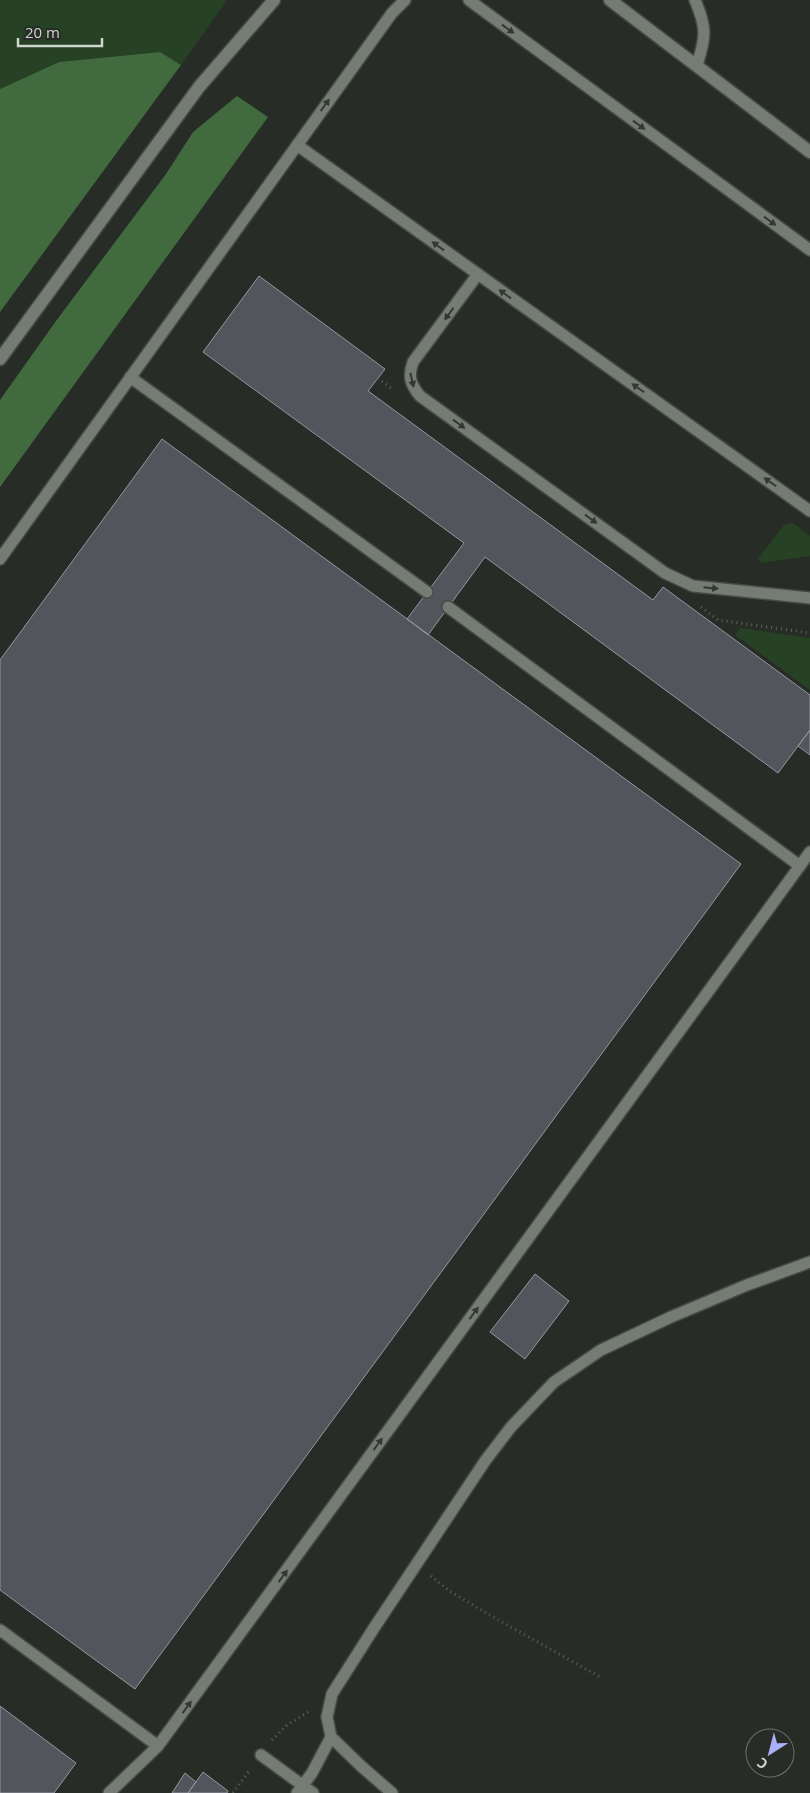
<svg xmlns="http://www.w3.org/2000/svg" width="810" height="1793" viewBox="0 0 810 1793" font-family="'Open Sans',sans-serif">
  <rect width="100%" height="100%" fill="#272d26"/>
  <!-- green -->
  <path fill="#264124" d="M 0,0 L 227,0 L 181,65 L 160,52 L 59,62 L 0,89 Z
    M 793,523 L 810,536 L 810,556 L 761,563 L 758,559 L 784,525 Z
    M 741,628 L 810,638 L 810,690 L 735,635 Z"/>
  <!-- forest -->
  <path fill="#426a3f" d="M 160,52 L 181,65 L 0,312 L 0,89 L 59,62 Z
    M 237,96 L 268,117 L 0,487 L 0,400 L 56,321 L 166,174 L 193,132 Z"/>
  <!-- building -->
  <path fill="#53555d" stroke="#9596a0" d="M 259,276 L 385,369 L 368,391 L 653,600 L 663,587 L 810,695 L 810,730 L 778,773 L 485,557 L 428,635 L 407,619 L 464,543 L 203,352 Z
    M 162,439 L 741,864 L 135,1689 L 0,1590 L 0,660 Z
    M 810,730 L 810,755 L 798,746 Z
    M 535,1274 L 569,1301 L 525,1359 L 490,1332 Z
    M 0,1706 L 76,1763 L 54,1793 L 0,1793 Z
    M 203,1772 L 228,1791 L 227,1793 L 188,1793 Z
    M 185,1773 L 196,1782 L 188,1793 L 172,1793 Z"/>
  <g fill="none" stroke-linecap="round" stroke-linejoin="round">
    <!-- lane casing -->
    <g stroke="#464a45" stroke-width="14">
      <path id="lane" d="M 469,0 L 810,250
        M 695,0 C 707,28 706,37 697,65
        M 297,145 L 810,511
        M 478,274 L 413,362 C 408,376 410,384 420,396 L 665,573 L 693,586 L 810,598
        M 130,377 L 427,592
        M 0,559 L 392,13 L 405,0
        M 448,607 L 800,866
        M 0,1630 L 158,1746
        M 261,1755 L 313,1793
        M 109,1793 L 158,1746 L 810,852
        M 297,1793 L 312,1773 L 331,1737
        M 392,1793 L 361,1766 L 331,1737 L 327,1717 L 332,1694 L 374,1628 L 485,1461 L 511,1427 L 554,1382 L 601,1350 L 671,1317 L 747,1285 L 810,1262"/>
    </g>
    <!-- street casing -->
    <g stroke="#464a45" stroke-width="15">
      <path id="street" d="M 610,0 L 810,152
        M 0,359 L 199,87 L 274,0"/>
    </g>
    <!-- path -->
    <path stroke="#5d625c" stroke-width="3" stroke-dasharray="1 4" stroke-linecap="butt" d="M 378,378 L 392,389
      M 701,607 L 718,620 L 810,633
      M 431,1576 L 448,1590 L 493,1617 L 602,1678
      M 272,1740 L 287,1725 L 308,1712
      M 233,1793 L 249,1771"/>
    <!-- lane -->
    <use href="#lane" stroke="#757c74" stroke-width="11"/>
    <!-- street -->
    <use href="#street" stroke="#757c74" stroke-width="12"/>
  </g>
  <!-- one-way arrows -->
  <defs><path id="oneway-solid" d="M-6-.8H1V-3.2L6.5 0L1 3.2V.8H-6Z" transform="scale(1.25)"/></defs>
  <g fill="#333932">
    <use href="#oneway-solid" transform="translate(508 29) rotate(36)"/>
    <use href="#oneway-solid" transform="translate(325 105) rotate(-54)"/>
    <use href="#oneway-solid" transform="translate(639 125) rotate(36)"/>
    <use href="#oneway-solid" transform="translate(770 221) rotate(36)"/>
    <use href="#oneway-solid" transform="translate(438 246) rotate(-144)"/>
    <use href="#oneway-solid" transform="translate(505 294) rotate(-144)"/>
    <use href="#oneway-solid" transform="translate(449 314) rotate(126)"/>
    <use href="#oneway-solid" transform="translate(412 380) rotate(77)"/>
    <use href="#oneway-solid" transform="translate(638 388) rotate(-145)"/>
    <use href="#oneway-solid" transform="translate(459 424) rotate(36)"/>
    <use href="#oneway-solid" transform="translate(770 482) rotate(-145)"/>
    <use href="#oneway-solid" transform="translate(591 519) rotate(36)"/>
    <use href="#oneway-solid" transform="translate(711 588) rotate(6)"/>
    <use href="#oneway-solid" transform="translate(474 1313) rotate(-54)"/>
    <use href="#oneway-solid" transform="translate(378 1444) rotate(-54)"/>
    <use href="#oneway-solid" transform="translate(283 1576) rotate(-54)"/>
    <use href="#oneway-solid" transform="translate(187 1707) rotate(-54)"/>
  </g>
  <!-- north arrow -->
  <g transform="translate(770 1753) rotate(216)"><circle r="24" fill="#272d26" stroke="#6b706a"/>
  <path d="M0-4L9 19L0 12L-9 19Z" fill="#aab0fb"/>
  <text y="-8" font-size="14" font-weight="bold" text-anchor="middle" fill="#d0d4cf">С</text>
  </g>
  <!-- scale -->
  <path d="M18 38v8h84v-8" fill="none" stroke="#d0d4cf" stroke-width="2.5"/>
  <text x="25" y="38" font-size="15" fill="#d0d4cf" stroke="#272d26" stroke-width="4" paint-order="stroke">20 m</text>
</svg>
